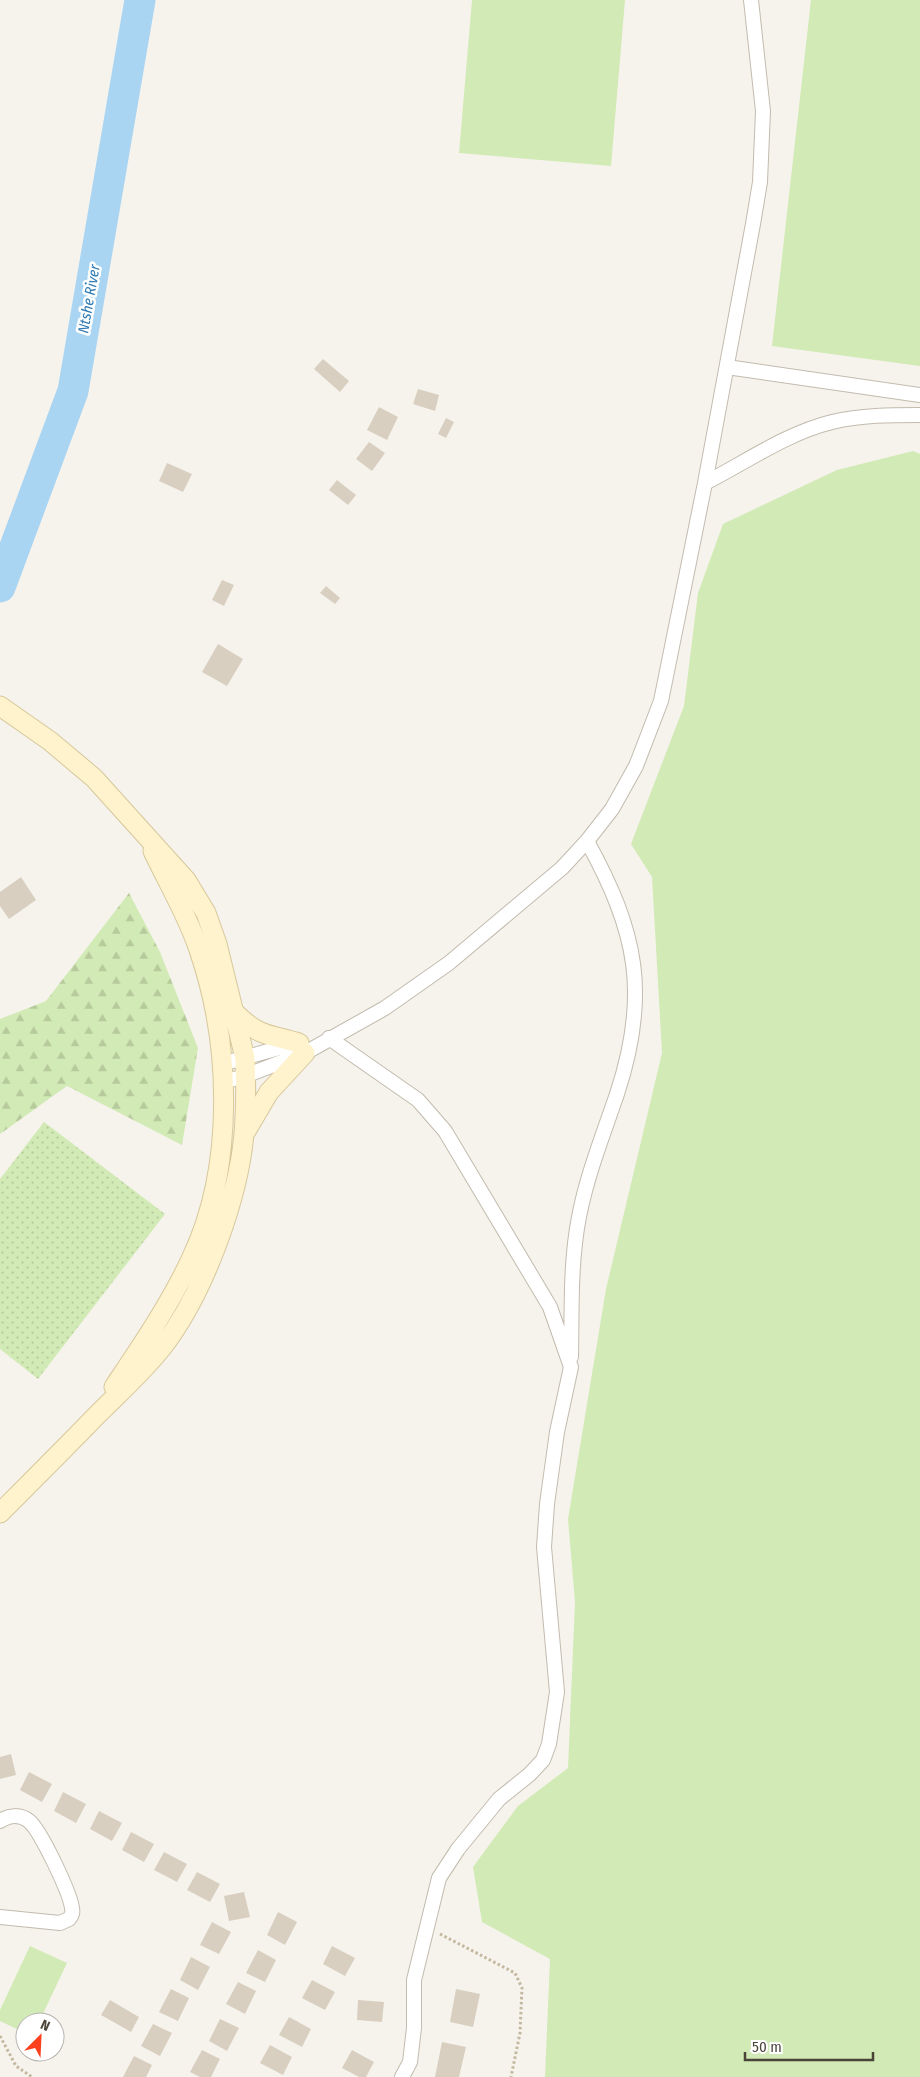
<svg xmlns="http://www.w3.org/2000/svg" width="920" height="2077" viewBox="0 0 920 2077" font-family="'Fira Sans Condensed',sans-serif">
  <defs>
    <pattern id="grass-dots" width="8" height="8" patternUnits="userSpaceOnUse" patternTransform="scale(1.25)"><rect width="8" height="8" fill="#d2eab5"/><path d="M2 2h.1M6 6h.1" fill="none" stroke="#b6ca9c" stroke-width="1.8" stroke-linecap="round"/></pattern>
    <pattern id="forest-firs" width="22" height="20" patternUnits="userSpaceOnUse" patternTransform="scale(1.25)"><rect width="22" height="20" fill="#d2eab5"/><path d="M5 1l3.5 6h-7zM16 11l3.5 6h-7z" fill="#b6ca9c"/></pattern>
  </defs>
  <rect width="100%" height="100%" fill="#f6f3ec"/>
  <!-- grass -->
  <path fill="url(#grass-dots)" d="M 44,1122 L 165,1214 L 38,1379 L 0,1349 L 0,1179 Z"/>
  <!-- forest -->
  <path fill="url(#forest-firs)" d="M 129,893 L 160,952 L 198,1048 L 182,1145 L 67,1086 L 0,1134 L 0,1019 L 46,1001 Z"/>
  <!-- park -->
  <path fill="#d2eab5" d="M 472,0 L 625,0 L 611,166 L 459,153 Z
    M 811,0 L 920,0 L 920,366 L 772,346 Z
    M 913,451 L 920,454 L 920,2077 L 545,2077 L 550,1959 L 482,1922 L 473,1867 L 518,1806 L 568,1768 L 575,1602 L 568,1519 L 606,1289 L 662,1053 L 652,877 L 631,844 L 684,706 L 698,593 L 723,524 L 837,470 Z
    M 30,1946 L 67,1963 L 39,2022 L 25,2022 L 25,2033 L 0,2021 L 0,2010 Z"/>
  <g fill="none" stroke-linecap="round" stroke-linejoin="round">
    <!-- river -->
    <path stroke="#a9d4f2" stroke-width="31" d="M 0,587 L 73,391 L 140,0"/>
  </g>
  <!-- building -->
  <path fill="#d8cfc1" d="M 323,359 L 349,381 L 340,392 L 314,369 Z
    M 418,389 L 439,395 L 435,411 L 413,404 Z
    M 379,407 L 398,417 L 387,440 L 367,430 Z
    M 446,418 L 454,422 L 446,438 L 438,434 Z
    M 369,442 L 385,453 L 372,471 L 356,459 Z
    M 167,463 L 192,474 L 183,492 L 159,481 Z
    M 337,480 L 356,495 L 348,505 L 329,490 Z
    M 222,580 L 234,585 L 224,606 L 212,600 Z
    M 326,586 L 340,598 L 335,604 L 320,593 Z
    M 218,644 L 243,659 L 227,686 L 202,672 Z
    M 21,877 L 36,900 L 9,919 L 0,906 L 0,892 Z
    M 11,1754 L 16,1775 L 0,1779 L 0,1757 Z
    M 29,1772 L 52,1784 L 42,1802 L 20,1790 Z
    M 63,1792 L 86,1804 L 76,1823 L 54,1811 Z
    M 99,1811 L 122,1823 L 112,1841 L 90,1829 Z
    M 131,1832 L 154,1844 L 144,1862 L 122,1850 Z
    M 164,1852 L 187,1864 L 177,1882 L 154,1870 Z
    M 197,1872 L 220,1884 L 210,1902 L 187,1890 Z
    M 244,1892 L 250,1917 L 229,1921 L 224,1896 Z
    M 278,1912 L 297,1922 L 285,1945 L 267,1935 Z
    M 212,1922 L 231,1932 L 219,1954 L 200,1945 Z
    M 332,1946 L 355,1958 L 345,1976 L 323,1964 Z
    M 258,1950 L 276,1960 L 265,1982 L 246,1973 Z
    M 191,1957 L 210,1967 L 198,1990 L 180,1980 Z
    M 312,1980 L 335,1992 L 325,2010 L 302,1998 Z
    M 238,1982 L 256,1991 L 245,2014 L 226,2004 Z
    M 171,1989 L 189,1998 L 178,2021 L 159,2012 Z
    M 456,1989 L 480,1994 L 473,2027 L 450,2022 Z
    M 110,2000 L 139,2017 L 131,2032 L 101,2015 Z
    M 358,2000 L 384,2002 L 382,2022 L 357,2020 Z
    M 289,2017 L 311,2029 L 302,2047 L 279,2035 Z
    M 220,2019 L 239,2028 L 227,2051 L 209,2041 Z
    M 153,2024 L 172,2033 L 160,2056 L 141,2046 Z
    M 442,2042 L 466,2047 L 459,2077 L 435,2077 Z
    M 270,2045 L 292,2057 L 283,2075 L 260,2063 Z
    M 202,2050 L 220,2059 L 211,2077 L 200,2077 L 190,2072 Z
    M 352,2050 L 374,2062 L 366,2077 L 359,2077 L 342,2068 Z
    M 134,2056 L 152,2065 L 146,2077 L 123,2077 Z"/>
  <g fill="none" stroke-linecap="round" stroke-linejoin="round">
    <!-- street casing -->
    <g stroke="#c2bbae" stroke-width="16">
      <path id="street" d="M 727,367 L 920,395
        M 705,483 C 746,462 787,433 832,422 C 862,415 890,415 920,415
        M 329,1038 L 418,1100 L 445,1131 L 550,1307 L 571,1367 L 557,1432 L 547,1504 L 544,1547 L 557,1692 L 549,1744 L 543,1760 L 530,1774 L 499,1799 L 458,1849 L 439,1878 L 414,1980 L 414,2028 L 410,2062 L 402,2077
        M 222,1064 L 297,1043
        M 223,1082 L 245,1076 L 305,1053 L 385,1008 L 449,963 L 562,868 L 587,841 L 612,809 L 636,766 L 661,701 L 705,483 L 753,224 L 760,182 L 763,111 L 751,0
        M 571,1357 C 572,1311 570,1263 579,1217 C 587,1175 603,1135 617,1094 C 650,994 637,932 587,841
        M 0,1821 C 9,1815 20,1814 29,1821 C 41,1831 70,1893 72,1908 C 73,1913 72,1915 69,1919 L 60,1923 L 0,1917"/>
    </g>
    <!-- secondary casing -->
    <g stroke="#d6c79b" stroke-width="21">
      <path id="secondary" d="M 0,706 L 50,741 L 94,778 L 186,880 L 206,913 L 217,944 L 245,1058 C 246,1083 246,1109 244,1134 C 238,1200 204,1292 164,1345 C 144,1371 119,1393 96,1416 C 64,1449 32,1481 0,1513
        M 235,1013 C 259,1037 269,1034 299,1043
        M 246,1131 L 269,1092 L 305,1053
        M 114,1387 C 142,1345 171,1303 192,1257 C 235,1166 231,1043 199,950 C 188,916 168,883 153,851"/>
    </g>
    <!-- path -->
    <path stroke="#c4b79f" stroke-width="3" stroke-dasharray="2.5 2.5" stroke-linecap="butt" d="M 440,1934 L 515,1973 L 522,1988 L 520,2033 L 511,2077
      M 0,2036 L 16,2066 L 32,2077"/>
    <!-- street -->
    <use href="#street" stroke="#fff" stroke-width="14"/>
    <!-- secondary -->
    <use href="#secondary" stroke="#fff3cd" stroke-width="19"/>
  </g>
  <g text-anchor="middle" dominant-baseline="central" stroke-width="5" stroke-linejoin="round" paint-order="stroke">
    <!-- water labels -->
    <g font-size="15" font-style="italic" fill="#2e7ab2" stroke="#fff">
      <text transform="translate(89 299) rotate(-80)">Ntshe River</text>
    </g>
  </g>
  <!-- north arrow -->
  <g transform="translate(40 2037) rotate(24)"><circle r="24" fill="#ffffff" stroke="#b7b4b0"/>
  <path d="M0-4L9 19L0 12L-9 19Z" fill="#fc3f1d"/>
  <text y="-8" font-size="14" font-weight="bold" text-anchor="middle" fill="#4b4439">N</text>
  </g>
  <!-- scale -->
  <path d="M745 2052v8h128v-8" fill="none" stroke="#4b4439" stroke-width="2.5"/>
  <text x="752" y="2052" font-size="15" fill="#4b4439" stroke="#ffffff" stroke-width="4" paint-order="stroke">50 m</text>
</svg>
